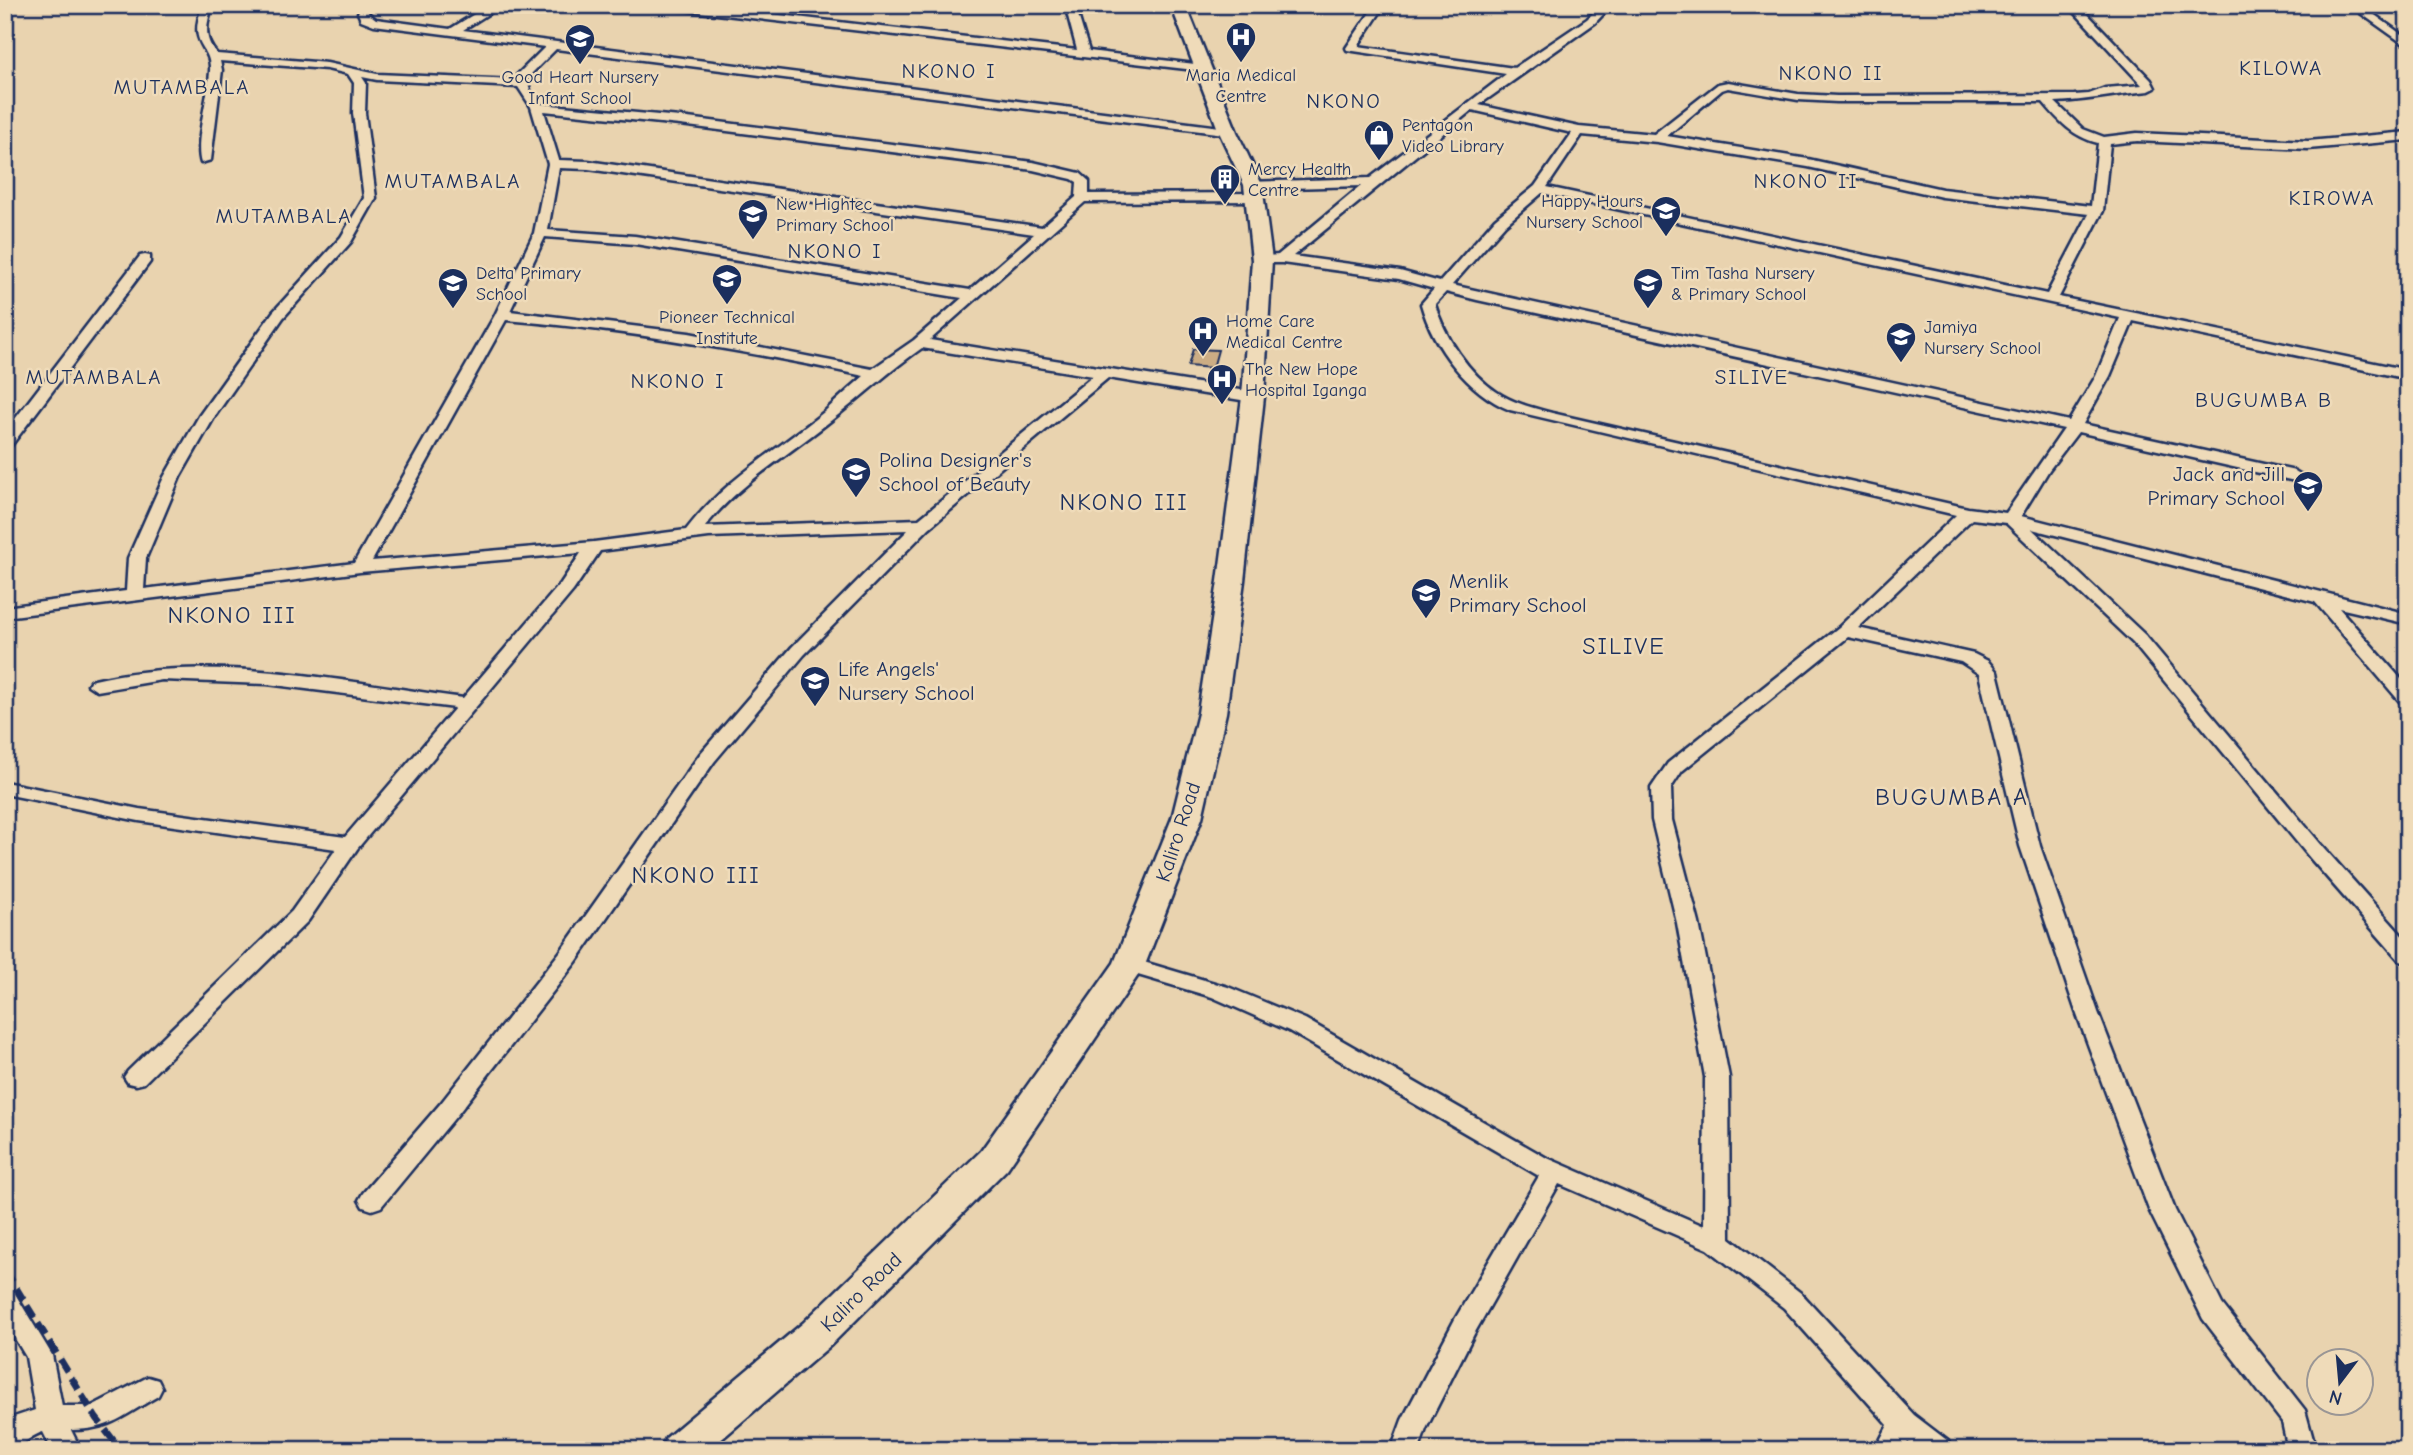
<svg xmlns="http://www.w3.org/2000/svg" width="2413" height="1455" viewBox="0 0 2413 1455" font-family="'Comic Neue',sans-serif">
  <rect width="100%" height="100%" fill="#e9d3af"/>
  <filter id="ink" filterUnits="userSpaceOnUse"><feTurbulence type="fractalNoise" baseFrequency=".0143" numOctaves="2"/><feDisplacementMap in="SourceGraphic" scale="14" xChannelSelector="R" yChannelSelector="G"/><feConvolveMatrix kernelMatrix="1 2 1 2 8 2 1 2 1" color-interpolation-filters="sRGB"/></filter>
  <g filter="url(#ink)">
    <!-- building -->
    <path fill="#ccad84" stroke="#1b2f5e" stroke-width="2" d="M 1193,349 L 1218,350 L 1213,368 L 1188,366 Z"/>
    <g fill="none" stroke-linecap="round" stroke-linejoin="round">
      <!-- minor casing -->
      <g stroke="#1b2f5e" stroke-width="5">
        <path id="minor" d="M 203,5 L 213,5 C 206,23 203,39 217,54 L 327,63 L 377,74 L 516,80 L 517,75 L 545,47 L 374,25 L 361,20 L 358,13 L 361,5 L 371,5 L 368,13 L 376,19 L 450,29 L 489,5 L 502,5 L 463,30 L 1228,128 L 1232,129 L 1232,135 L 556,49 L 527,78 L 530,90 L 541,104 L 680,117 L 1033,162 L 1080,173 L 1089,181 L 1089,194 L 1256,193 L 1262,197 L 1256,201 L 1085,202 L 930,340 L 1253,392 L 1261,397 L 1253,402 L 1108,378 L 929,528 L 804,655 L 714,762 L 576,962 L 457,1115 L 381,1207 L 372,1210 L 363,1207 L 359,1200 L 363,1193 L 441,1103 L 560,952 L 700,754 L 792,647 L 908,530 L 709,537 L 600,551 L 573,591 L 357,849 L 308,921 L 144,1083 L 136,1085 L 128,1083 L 124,1077 L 128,1071 L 292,911 L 336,849 L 139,821 L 5,794 L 5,782 L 139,809 L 345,837 L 455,708 L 267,684 L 162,680 L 97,691 L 88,685 L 90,681 C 211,651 342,682 463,698 L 561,583 L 581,553 L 360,572 L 5,617 L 5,607 L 126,591 L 128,558 L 164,477 L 199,416 L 273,312 L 341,237 L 364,198 L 353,113 L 354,83 L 348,74 L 327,69 L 220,61 L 222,70 L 211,160 L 201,163 C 194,142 209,95 210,71 C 212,44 186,47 203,5 ZM 362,77 L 377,80 L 518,87 L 531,107 L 548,164 L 534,233 L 495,315 L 354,563 L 144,589 L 146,558 L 180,477 L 215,416 L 283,318 L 351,242 L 376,198 L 365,113 L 366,83 ZM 544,111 L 680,125 L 1033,170 L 1072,179 L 1077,182 L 1076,197 L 1042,227 L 588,161 L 559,160 ZM 559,168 L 588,169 L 1034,234 L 970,290 L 635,236 L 548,230 ZM 545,237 L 635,244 L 962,298 L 914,340 L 872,369 L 689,333 L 510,311 ZM 506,320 C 627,330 746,351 864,376 C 850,388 837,400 824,412 C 776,451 724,480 686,530 L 594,542 L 372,561 ZM 922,348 L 1093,376 L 919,519 L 705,527 C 739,483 790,454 833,419 C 864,395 889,371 922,348 Z
          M 660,5 L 694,5 L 1077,50 L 1065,5 L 1075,5 L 1089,51 L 1203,65 L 1209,68 L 1203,71 L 665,8 Z
          M 1375,5 L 1385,5 L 1358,46 L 1514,68 L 1587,19 L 1601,5 L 1612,5 L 1595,23 L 1479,105 L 1579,127 L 1654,134 L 1718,84 L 1728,82 L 1798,94 L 1837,96 L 2074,95 L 2089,94 L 2105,88 L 2142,85 L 2068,5 L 2079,5 L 2151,80 L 2155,88 L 2149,91 C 2117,94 2087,101 2055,102 L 2083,129 L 2104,137 L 2137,133 L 2308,141 L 2408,132 L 2408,140 L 2308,149 L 2137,141 L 2110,144 L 2103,211 L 2059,297 L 2408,370 L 2408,379 L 2133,321 L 2110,376 L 2083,424 L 2295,471 L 2303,476 L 2295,481 L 2078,432 L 2049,470 L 2021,516 L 2408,614 L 2408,624 L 2339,608 L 2408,687 L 2408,705 L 2401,703 L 2315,602 L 2032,529 L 2145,635 L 2324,848 L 2408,942 L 2408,963 L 2400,961 L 2310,858 L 2133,643 L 2006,523 L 1972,519 L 1858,628 L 1974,654 L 1988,661 L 1997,672 L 2040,846 L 2098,1012 L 2175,1210 L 2222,1304 L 2305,1410 L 2316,1450 L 2288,1450 L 2282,1422 L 2203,1319 L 2149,1210 L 2076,1012 L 2020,846 L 1979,674 L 1961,662 L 1848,637 L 1682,771 L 1671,788 L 1672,820 L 1699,923 L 1729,1077 L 1730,1238 L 1802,1294 L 1914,1415 L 1948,1441 L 1952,1450 L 1917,1450 L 1908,1442 L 1904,1450 L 1875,1450 L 1888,1425 L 1784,1308 L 1708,1249 L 1559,1184 L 1474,1334 L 1426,1429 L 1419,1450 L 1391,1450 L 1402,1420 L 1455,1319 L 1539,1176 L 1289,1031 L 1212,997 L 1121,970 L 1118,965 L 1121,960 L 1129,957 L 1137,960 L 1228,987 L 1305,1019 L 1545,1157 L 1704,1226 L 1705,1077 L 1677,923 L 1652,820 L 1651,788 L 1668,763 L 1839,627 L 1956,515 L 1510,410 C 1468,393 1433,347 1421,304 L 1434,289 L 1399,279 L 1282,263 L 1257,263 L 1257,257 L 1278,255 L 1361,186 L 1253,189 L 1249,188 L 1249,182 L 1370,178 L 1506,74 L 1347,50 L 1346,48 ZM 1728,88 L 1798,100 L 1837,102 L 2043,102 C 2058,120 2073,137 2098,143 L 2091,206 L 1942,189 L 1808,159 L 1667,136 L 1722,90 ZM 1472,110 L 1572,133 L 1535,186 L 1495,219 L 1440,282 L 1400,271 L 1293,256 ZM 1582,135 L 1657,142 L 1808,167 L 1942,197 L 2089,214 L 2047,294 L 1547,187 ZM 1542,193 L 2120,318 L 2096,376 L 2069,421 L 1452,285 L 1505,225 ZM 1446,292 L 1477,300 L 2064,429 L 2006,513 L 1968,508 L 1552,413 C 1533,408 1513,403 1497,392 C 1469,374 1444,336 1435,304 Z
          M 2349,5 L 2361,5 L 2408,39 L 2408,47 Z
          M 145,255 L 150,256 L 150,262 L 11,446 L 5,448 L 5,432 L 140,256 Z
          M 5,1289 L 14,1292 L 52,1355 L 62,1406 L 92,1406 L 148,1377 L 158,1380 L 162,1388 L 158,1396 C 124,1415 111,1430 71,1430 L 81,1450 L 52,1450 L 43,1432 C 28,1436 20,1450 5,1450 L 5,1424 L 14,1417 L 35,1410 L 26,1357 L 5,1322 Z"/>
      </g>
      <!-- secondary casing -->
      <g stroke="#1b2f5e" stroke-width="5">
        <path id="secondary" d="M 1171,5 L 1186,5 L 1237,132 L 1262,185 L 1272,260 L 1264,397 L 1244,581 L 1226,713 L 1202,818 L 1145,965 L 1007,1169 L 831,1345 L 709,1450 L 660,1450 L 666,1438 L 803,1323 L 981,1151 L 1114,963 L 1172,818 L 1198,713 L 1218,581 L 1242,397 L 1252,260 L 1244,185 L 1219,132 Z"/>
      </g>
      <!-- minor -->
      <use href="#minor" fill="#efdbb9" fill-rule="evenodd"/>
      <!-- secondary -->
      <use href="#secondary" fill="#efdbb9" fill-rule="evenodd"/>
      <!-- rail -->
      <path stroke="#1b2f5e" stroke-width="7" stroke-dasharray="14 7" stroke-linecap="butt" d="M 5,1270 L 96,1418 L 121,1450"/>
    </g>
  </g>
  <!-- icons -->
  <defs>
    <g id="hospital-pin" transform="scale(1.575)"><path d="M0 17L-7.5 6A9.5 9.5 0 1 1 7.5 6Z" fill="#1b2f5e" stroke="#efdbb9"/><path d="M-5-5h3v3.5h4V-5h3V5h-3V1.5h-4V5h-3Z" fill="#fff"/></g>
    <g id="school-pin" transform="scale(1.575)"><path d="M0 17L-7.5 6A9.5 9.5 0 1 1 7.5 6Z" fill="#1b2f5e" stroke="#efdbb9"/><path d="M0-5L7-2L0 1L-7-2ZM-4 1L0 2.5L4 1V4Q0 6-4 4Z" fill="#fff"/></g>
    <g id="shop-pin" transform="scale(1.575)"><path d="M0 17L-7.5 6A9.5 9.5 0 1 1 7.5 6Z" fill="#1b2f5e" stroke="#efdbb9"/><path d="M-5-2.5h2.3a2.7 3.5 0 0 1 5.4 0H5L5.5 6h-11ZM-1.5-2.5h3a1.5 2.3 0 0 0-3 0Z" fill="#fff"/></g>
    <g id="building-pin" transform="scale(1.575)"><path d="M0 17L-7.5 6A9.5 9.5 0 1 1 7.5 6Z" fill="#1b2f5e" stroke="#efdbb9"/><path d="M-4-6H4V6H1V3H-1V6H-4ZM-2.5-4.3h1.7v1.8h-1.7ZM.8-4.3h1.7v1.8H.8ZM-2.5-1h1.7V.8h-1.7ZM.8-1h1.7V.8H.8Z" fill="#fff"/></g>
  </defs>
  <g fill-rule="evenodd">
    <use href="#hospital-pin" x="1241" y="37"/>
    <use href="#school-pin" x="580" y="39"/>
    <use href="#shop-pin" x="1379" y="135"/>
    <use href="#building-pin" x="1225" y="179"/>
    <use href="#school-pin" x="1666" y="211"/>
    <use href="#school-pin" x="753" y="214"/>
    <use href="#school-pin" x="727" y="279"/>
    <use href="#school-pin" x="453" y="283"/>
    <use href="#school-pin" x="1648" y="283"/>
    <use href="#hospital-pin" x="1203" y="331"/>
    <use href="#school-pin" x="1901" y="337"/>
    <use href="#hospital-pin" x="1222" y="379"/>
    <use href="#school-pin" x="856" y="472"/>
    <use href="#school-pin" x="2308" y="486"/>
    <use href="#school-pin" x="1426" y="593"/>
    <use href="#school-pin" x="815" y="681"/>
  </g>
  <g text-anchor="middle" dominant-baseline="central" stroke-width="5" stroke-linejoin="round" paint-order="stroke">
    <!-- far-poi labels -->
    <g font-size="18" fill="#1b2f5e" stroke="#efdbb9" text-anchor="start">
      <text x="1241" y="75" text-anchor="middle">Maria Medical<tspan x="1241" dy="21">Centre</tspan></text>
      <text x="580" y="77" text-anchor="middle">Good Heart Nursery<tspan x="580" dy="21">Infant School</tspan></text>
      <text x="1402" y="125">Pentagon<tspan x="1402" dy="21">Video Library</tspan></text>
      <text x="1248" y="169">Mercy Health<tspan x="1248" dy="21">Centre</tspan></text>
      <text x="1643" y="201" text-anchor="end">Happy Hours<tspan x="1643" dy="21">Nursery School</tspan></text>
      <text x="776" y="204">New Hightec<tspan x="776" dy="21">Primary School</tspan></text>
      <text x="476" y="273">Delta Primary<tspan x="476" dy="21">School</tspan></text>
      <text x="1671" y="273">Tim Tasha Nursery<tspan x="1671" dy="21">&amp; Primary School</tspan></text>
      <text x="727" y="317" text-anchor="middle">Pioneer Technical<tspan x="727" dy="21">Institute</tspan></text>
      <text x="1226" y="321">Home Care<tspan x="1226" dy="21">Medical Centre</tspan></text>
      <text x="1924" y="327">Jamiya<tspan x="1924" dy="21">Nursery School</tspan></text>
      <text x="1245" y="369">The New Hope<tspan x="1245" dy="21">Hospital Iganga</tspan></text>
    </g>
    <!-- far-quarter labels -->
    <g font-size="21" letter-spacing="2" fill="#1b2f5e" stroke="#efdbb9">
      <text x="2281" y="68">KILOWA</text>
      <text x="949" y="71">NKONO I</text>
      <text x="1831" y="73">NKONO II</text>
      <text x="182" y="87">MUTAMBALA</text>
      <text x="1344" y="101">NKONO</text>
      <text x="453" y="181">MUTAMBALA</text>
      <text x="1806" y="181">NKONO II</text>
      <text x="2332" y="198">KIROWA</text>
      <text x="284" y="216">MUTAMBALA</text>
      <text x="835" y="251">NKONO I</text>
      <text x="94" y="377">MUTAMBALA</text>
      <text x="1752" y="377">SILIVE</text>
      <text x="678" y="381">NKONO I</text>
      <text x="2264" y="400">BUGUMBA B</text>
    </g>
    <!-- poi labels -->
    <g font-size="21" fill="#1b2f5e" stroke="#efdbb9" text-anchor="start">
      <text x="879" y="460">Polina Designer's<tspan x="879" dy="24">School of Beauty</tspan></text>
      <text x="2285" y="474" text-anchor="end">Jack and Jill<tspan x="2285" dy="24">Primary School</tspan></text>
      <text x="1449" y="581">Menlik<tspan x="1449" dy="24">Primary School</tspan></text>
      <text x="838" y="669">Life Angels'<tspan x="838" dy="24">Nursery School</tspan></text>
    </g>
    <!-- street labels -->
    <g font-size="21" fill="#1b2f5e" stroke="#efdbb9">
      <text transform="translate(1178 832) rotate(-72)">Kaliro Road</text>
      <text transform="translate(861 1292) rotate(-44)">Kaliro Road</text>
    </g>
    <!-- quarter labels -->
    <g font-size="24" letter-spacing="2" fill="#1b2f5e" stroke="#efdbb9">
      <text x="1124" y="502">NKONO III</text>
      <text x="232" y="615">NKONO III</text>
      <text x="1624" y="646">SILIVE</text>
      <text x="1952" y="797">BUGUMBA A</text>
      <text x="696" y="875">NKONO III</text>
    </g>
  </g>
  <!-- margin -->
  <rect width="2413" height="1455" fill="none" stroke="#efdbb9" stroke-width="28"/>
  <rect x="14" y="14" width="2385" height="1427" fill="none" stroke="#1b2f5e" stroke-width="2.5" filter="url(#ink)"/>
  <!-- north arrow -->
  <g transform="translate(2340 1382) rotate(196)"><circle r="33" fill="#efdbb9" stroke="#9a9695" stroke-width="2"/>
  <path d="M0-5L12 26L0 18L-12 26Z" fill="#1b2f5e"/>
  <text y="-10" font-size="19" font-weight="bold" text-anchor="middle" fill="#1b2f5e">N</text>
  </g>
</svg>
